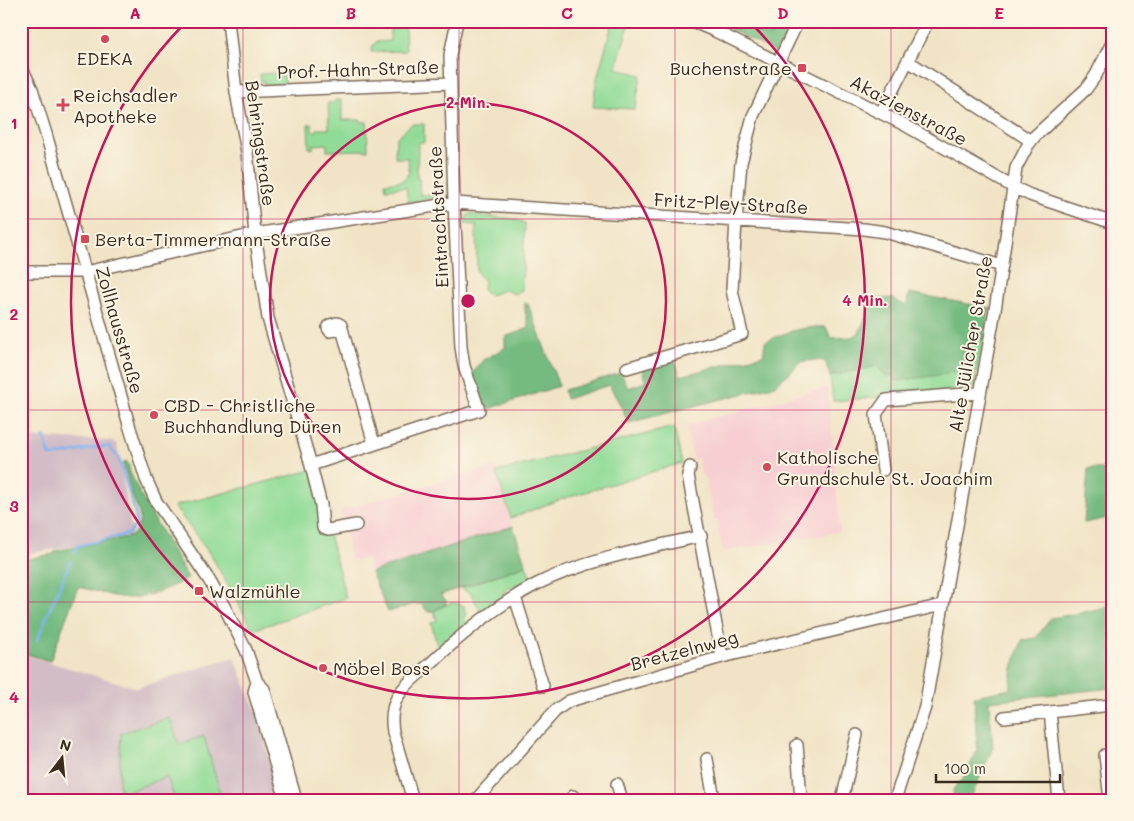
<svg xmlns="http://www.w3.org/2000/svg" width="1134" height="821" viewBox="0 0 1134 821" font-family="Mali,sans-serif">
  <rect width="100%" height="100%" fill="#fcf5e5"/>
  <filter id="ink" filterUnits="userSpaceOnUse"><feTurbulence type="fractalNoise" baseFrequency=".02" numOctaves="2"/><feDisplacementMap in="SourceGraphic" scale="10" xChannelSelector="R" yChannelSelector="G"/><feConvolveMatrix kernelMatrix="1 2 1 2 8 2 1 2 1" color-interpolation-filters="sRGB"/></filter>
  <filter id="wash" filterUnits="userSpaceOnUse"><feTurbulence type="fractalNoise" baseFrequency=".0096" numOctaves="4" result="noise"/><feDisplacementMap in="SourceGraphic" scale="20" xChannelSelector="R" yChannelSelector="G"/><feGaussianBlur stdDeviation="1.12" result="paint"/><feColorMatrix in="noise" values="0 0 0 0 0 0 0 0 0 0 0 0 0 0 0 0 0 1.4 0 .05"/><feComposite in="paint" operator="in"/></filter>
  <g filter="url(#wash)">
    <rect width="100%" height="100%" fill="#f1e4c6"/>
    <!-- built -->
    <path fill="#f7cfd2" d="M 828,387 L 840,532 L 722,552 L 717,521 L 714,521 L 706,480 L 701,474 L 698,458 L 693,459 L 686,425 Z
      M 494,466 L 513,526 L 371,572 L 366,558 L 351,561 L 341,510 Z"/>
    <!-- industrial -->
    <path fill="#d2bdc6" d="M 21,437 L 111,441 L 117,444 L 132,535 L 21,555 Z
      M 21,654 L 137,688 L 234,657 L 258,716 L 280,800 L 21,800 Z"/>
    <!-- green -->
    <path fill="#90db97" stroke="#66825a" d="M 332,21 L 360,21 L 361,26 L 333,29 Z
      M 378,21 L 405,21 L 406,51 L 371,52 L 372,47 L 376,42 L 390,41 L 390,25 L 379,25 Z
      M 613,21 L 630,21 L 616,68 L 641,75 L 635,109 L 593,107 L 596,82 Z
      M 733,21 L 779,21 L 771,37 L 766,37 Z
      M 280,73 L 280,76 L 285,76 L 285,84 L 264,85 L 264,81 L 261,81 L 260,74 Z
      M 335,100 L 342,100 L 342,120 L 361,120 L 362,122 L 367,122 L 368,150 L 327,151 L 327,144 L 313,145 L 313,149 L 309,148 L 308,124 L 312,124 L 312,131 L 316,132 L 317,129 L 329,129 L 328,103 L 335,103 Z
      M 412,124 L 424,124 L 424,142 L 418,143 L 417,178 L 419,178 L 420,195 L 439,193 L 439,185 L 447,184 L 445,197 L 408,202 L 406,187 L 386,189 L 385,183 L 402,181 L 409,173 L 408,158 L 395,158 L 396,138 Z
      M 471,213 C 488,221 511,213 525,224 L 522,290 L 515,294 L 504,290 L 490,295 L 485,293 L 483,289 L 484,281 L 477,272 L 476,225 L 465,224 L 467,216 Z
      M 984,338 L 973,389 L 833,401 L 830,376 L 877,366 L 886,376 L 966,340 Z
      M 674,427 L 682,463 L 559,500 L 511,518 L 496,472 Z
      M 312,470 L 346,598 L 253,630 L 212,557 L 174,506 Z
      M 526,565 L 531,578 L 518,586 L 517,584 L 503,592 L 504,595 L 481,611 L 470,593 L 461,588 Z
      M 450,603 L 457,603 L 464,606 L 466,616 L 464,619 L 469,624 L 438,649 L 431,622 L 437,621 L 434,611 Z
      M 170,718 L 179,744 L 204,736 L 222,800 L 175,800 L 167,777 L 121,794 L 119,783 L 121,733 Z"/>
    <!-- forest -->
    <path fill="#74bb80" stroke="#58724f" d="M 726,21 L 733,21 L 766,36 L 771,37 L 779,21 L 788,21 L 782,34 L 785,37 L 777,53 L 730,29 Z
      M 909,293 L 990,308 L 984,338 L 966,340 L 961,372 L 896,381 L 893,376 L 886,376 L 877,366 L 830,376 L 825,361 L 815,360 L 799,362 L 793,370 L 773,386 L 628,423 L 621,406 L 609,385 L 566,399 L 564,390 L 621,373 L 628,388 L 645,382 L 642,368 L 675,359 L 680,376 L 763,355 L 765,342 C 786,332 802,326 826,327 L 831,338 L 852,337 L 859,333 L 873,299 L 892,298 L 906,306 Z
      M 525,303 L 528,304 L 559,386 L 492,408 L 480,409 L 468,379 L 483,360 L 505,348 L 505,337 L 529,328 L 525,310 Z
      M 126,461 L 128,463 L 130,472 L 140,494 L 188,578 C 176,586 143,599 128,598 C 111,597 94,590 78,587 L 50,661 L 23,653 L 25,648 L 24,644 L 21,642 L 21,560 L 54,554 L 55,551 L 132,536 C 146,519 138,512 132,495 C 129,484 126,474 123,463 Z
      M 1088,469 L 1113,469 L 1113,517 L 1084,523 Z
      M 513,526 L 526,565 L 440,595 L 446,600 L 446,604 L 434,611 L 428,612 L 421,604 L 415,604 L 388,612 L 371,572 Z
      M 1113,605 L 1113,688 L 989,701 L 993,748 L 970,800 L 954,800 L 953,790 L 957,784 L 962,781 L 977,751 L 974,696 L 1010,689 L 1013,668 L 1022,640 L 1036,638 L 1051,618 L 1081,613 Z"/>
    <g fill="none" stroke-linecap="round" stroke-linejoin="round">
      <!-- stream -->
      <path stroke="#81b5ef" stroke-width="2.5" d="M 44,437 L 50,456 C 70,455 89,447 109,446 L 119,459 L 136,516 L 136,525 L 128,534 L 77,546 L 74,553
        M 37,640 L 70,562"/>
    </g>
  </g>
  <g filter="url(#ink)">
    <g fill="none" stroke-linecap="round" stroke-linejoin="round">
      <!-- minor casing -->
      <g stroke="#7b6b59" stroke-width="14">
        <path id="minor" d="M 228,21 L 236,92 L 247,152 L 255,234 L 268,318 L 309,458 L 321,505 L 323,528 L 328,530 L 356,525
          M 691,21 L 715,31 L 903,124 L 1013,187 L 1030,195 L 1113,223
          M 1108,21 L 1113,23
          M 908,61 L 1031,141
          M 21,66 L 32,89 L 46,134 L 130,428 L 146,479 L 156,501 L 209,580 L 225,608 L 246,650 L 257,682 L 264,689 L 296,800
          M 236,92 L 451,83
          M 881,113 L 928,21
          M 21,272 L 85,272 L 255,234 L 454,203 L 864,229 L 885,232 L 1002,266
          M 342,329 L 330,331 L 328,328 L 330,325 L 337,323 L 341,325 L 374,444
          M 627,368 L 742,334 L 732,290 L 736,221 L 741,163 L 753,116 L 798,21
          M 311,465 L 479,410 L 464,366 L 461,347 L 454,203 L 450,55 L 457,21
          M 690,467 L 688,475 L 722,657
          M 883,470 L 876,414 L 886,400 L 979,393
          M 515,597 L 543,686
          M 257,682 L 254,692 L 286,800
          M 1050,712 L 1111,705
          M 1004,717 L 1050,712 L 1059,800
          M 797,745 L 801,800
          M 1105,755 L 1110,800
          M 707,759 L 714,800
          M 617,784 L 622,800
          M 573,796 L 574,800
          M 413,800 L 393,732 C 387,695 407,685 431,663 C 463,633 497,605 537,584 C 585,560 648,548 701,536
          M 476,800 L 556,710 L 569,701 L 722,657 L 942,605
          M 842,800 L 857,735
          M 895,800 L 925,707 L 996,304 L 1016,168 L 1028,145 L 1035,136 L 1086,89 L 1096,75 L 1113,41"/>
      </g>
      <!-- minor -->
      <use href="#minor" stroke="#fff" stroke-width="11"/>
    </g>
  </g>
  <!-- grid -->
  <path fill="none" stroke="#c2185b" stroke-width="1" stroke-opacity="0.55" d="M 243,21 L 243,800M 459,21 L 459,800M 675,21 L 675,800M 891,21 L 891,800M 21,219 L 1113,219M 21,410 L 1113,410M 21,602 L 1113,602"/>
  <!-- distance rings -->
  <g fill="none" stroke="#c2185b" stroke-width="2.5">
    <circle cx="468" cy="301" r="198"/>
    <path d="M751 23A397 397 0 1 1 185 23"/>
  </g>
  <!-- markers -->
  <g fill="#d1495b" stroke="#fcf5e5" stroke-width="2">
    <circle cx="105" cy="39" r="5"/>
    <rect x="797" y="63" width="10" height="10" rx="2.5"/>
    <path d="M60.5 97.5h5v5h5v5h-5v5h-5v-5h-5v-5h5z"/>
    <rect x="80" y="234" width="10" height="10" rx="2.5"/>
    <circle cx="154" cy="415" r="5"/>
    <circle cx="767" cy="467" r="5"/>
    <rect x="194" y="586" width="10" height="10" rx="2.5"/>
    <circle cx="323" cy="668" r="5"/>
  </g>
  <g text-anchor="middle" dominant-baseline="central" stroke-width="4" stroke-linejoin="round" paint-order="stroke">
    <!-- poi labels -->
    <g font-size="18" fill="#3b2a1e" stroke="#fcf5e5" text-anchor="start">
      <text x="105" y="58" text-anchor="middle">EDEKA</text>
      <text x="792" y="68" text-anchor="end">Buchenstraße</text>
      <text x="73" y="95">Reichsadler<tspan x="73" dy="21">Apotheke</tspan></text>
      <text x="95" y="239">Berta-Timmermann-Straße</text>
      <text x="164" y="405">CBD - Christliche<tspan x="164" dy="21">Buchhandlung Düren</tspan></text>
      <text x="777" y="457">Katholische<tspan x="777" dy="21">Grundschule St. Joachim</tspan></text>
      <text x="209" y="591">Walzmühle</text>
      <text x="333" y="668">Möbel Boss</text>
    </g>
    <!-- street labels -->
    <g font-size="18" fill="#3b2a1e" stroke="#fcf5e5">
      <text transform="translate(358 69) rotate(-2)">Prof.-Hahn-Straße</text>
      <text transform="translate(909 110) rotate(28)">Akazienstraße</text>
      <text transform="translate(261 143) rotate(82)">Behringstraße</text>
      <text transform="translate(731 203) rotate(3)">Fritz-Pley-Straße</text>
      <text transform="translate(438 217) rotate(-93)">Eintrachtstraße</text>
      <text transform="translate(120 330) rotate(74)">Zollhausstraße</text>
      <text transform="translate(970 344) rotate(-80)">Alte Jülicher Straße</text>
      <text transform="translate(684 650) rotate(-15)">Bretzelnweg</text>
    </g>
  </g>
  <circle cx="468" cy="301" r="8" fill="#c2185b" stroke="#fcf5e5" stroke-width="2.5"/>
  <g font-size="15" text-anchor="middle" font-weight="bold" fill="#c2185b" stroke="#fcf5e5" stroke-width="4" stroke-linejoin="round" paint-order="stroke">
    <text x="468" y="108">2 Min.</text>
    <text x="865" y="306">4 Min.</text>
  </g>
  <!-- margin -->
  <rect width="1134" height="821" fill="none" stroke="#fcf5e5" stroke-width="55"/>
  <!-- north arrow -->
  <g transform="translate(62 758) rotate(16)" stroke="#fcf5e5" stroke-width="4" paint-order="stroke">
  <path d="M0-4L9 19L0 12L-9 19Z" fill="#3b2a1e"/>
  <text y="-8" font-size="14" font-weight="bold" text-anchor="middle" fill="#3b2a1e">N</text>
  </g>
  <!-- scale -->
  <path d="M936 774v8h124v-8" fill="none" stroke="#3b2a1e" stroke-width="2.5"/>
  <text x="944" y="774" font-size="15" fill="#3b2a1e" stroke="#fcf5e5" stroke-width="4" paint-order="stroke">100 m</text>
  <rect x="28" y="28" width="1078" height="766" fill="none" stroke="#c2185b" stroke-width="2"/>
  <g font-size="16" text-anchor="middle" font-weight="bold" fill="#c2185b">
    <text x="135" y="19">A</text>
    <text x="351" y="19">B</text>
    <text x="567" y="19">C</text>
    <text x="783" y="19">D</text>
    <text x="999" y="19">E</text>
    <text x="14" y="129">1</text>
    <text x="14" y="320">2</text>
    <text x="14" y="512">3</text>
    <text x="14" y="703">4</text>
  </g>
</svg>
